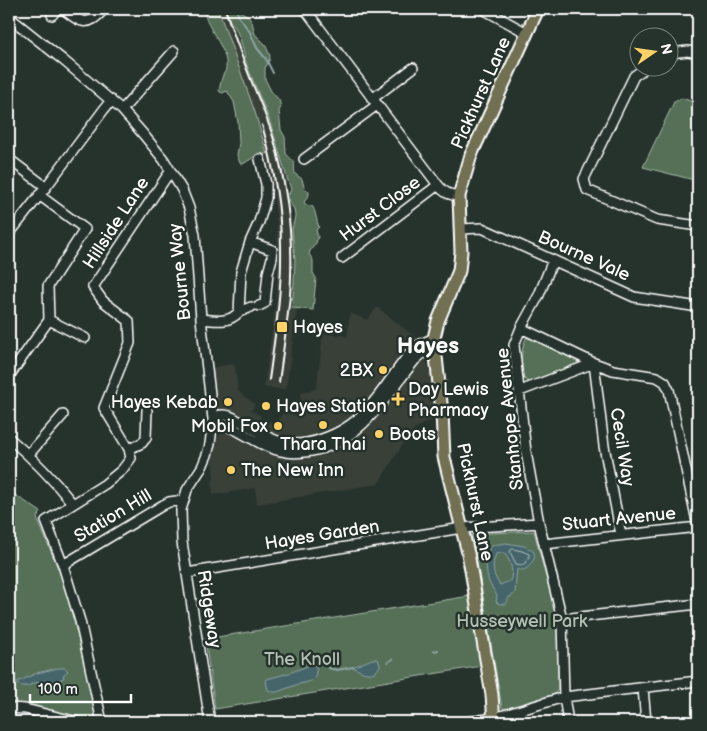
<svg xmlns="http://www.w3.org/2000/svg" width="707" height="731" viewBox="0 0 707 731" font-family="'Balsamiq Sans',sans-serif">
  <rect width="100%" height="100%" fill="#26332d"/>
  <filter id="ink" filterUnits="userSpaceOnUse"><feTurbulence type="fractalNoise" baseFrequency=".02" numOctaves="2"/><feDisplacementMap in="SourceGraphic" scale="10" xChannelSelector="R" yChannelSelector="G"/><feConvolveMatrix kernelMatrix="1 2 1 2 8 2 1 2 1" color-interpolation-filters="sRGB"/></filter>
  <g filter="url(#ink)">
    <!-- built -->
    <path fill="#393f38" d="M 217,9 L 228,9 L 243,53 L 266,108 L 279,148 L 290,198 L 294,242 L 294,273 L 292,307 L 297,308 L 286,390 L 264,387 L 276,302 L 278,266 L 277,222 L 271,178 L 266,153 Z
      M 377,307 L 418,339 L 430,372 L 435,420 L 426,422 L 415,429 L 408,436 L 378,484 L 257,504 L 255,488 L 213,495 L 212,484 L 214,477 L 212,460 L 218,437 L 221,434 L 224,432 L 215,408 L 211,368 L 231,364 L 235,366 L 238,390 L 240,393 L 255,404 L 251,411 L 261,416 L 260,418 L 266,421 L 267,420 L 276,425 L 283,412 L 300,416 L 301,393 L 310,391 L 316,388 L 317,385 L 323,333 L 347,336 L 350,313 L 367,320 Z"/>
    <!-- green -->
    <path fill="#547057" stroke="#aab8ab" d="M 204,9 L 218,9 L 255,112 L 267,154 L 259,154 L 243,164 L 240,163 L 237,155 L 239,143 L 238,122 L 234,102 L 227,91 L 222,93 L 219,91 C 220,86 221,80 223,75 C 224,72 226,72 226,68 C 229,49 204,26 204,9 Z
      M 226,9 L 239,9 L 241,12 L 247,15 L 252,22 L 255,34 L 265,44 L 270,56 L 269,61 L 265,68 L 265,79 L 271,91 L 279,100 L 281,107 L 279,111 L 281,130 L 285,137 L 286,154 C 298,165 293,161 295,174 L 302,179 L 304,187 L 309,192 L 309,195 L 304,202 L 306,205 L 312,206 C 316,211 316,220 319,227 L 316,230 L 318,237 L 316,243 L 310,251 L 309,254 L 313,260 L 313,273 L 316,278 L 313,310 L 292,308 L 294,282 L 295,260 L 292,230 L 295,216 L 294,209 L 289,202 L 288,197 L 291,189 L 287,178 L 269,119 L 247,66 L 241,42 L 236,29 L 230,21 Z
      M 682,98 L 698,104 L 698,181 L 643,167 L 674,102 Z
      M 526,338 L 531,338 L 577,360 L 578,364 L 530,383 L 524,379 C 521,365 520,351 526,338 Z
      M 9,491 L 41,512 L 37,518 L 65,585 L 99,722 L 36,709 L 9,706 Z
      M 534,531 L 557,619 L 558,689 L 555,694 L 507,709 L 502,708 L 472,534 Z
      M 470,596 L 482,666 L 215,709 L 205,639 Z"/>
    <!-- water -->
    <path fill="#44656b" stroke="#8fa3a6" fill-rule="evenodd" d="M 506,543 L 524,546 L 533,551 L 535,556 C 532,564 526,573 517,569 L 515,592 L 512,596 L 509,597 L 506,604 L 500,604 L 496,602 L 497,596 C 495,591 491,587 489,582 C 486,573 483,550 494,545 C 497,544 502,544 506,543 ZM 500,553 L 505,554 C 511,562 514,571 510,581 L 500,585 C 493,576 491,566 496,554 Z
      M 372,659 L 378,659 L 380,665 C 376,678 362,673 353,667 Z
      M 310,665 L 317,666 L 315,677 L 311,681 L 296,685 L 277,692 L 273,692 L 268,690 L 266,681 L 267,679 L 289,673 Z
      M 58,668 L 65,668 L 68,671 L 63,675 L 64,678 L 48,685 L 44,685 L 39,682 L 34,683 L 28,686 L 22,686 L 15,683 L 37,673 Z"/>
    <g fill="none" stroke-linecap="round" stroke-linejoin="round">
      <!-- shore -->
      <path stroke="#b4c1c4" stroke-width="1" d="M 513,549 L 522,551 L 529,554 C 530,559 526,563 522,565 L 516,564 L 510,552 L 511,550 Z"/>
      <!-- stream -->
      <path stroke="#8fa3a6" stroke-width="2" d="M 236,9 L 239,17 L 250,32 L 257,48 L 266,59 L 273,73
        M 434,651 L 438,650
        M 388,662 L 393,659
        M 328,668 L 337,670 L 353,667"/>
      <!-- minor casing -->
      <g stroke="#fff" stroke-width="12">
        <path id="minor" d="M 63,9 C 80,22 88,29 104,9
          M 305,9 L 438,185 C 444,193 450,195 459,196
          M 483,9 L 527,33
          M 52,15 L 57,9
          M 9,17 L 63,60 L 122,110 L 143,134 L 164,160 L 182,190 L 189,208 L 195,235 L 201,319 L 213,419 L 210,444 L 207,455 L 202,467 L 187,490 L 181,510 L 182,542 L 210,722
          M 670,53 L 688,51 L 698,53
          M 645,68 L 634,76 L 584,179 L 587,190 L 657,220 L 698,226
          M 372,99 L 413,68
          M 122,110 L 174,51
          M 9,159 L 46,187
          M 304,159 L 377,105
          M 39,195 L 85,229 L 48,286 L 49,320
          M 460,229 L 482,228 L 634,297 L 698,307
          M 9,234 L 46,187 L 111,100
          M 250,242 L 272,250 L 272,258 L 268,273 L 265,303 L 259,306
          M 342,258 L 438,185
          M 239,312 L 251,307
          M 201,319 C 216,320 228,324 239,312 L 241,272 L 250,242 L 259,222 L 266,198 L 266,184 L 260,159
          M 49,320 L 85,338
          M 521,328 L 594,363 L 613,370 L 657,377 L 665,382 L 669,390 L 698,526
          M 9,376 L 49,320
          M 520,391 L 594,363 L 604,446 L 621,535
          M 213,419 C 216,416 219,415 223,415 C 228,415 233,417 237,420 C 253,427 267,440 285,443 C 306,447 333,437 350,425 C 374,408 394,372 413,349 L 421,344 L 434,338
          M 213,419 C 221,424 231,427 240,432 C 253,439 266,448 281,451 C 292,454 301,453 312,451 C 362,441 385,397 415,360 L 422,354 L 435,351
          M 9,438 C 34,459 53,479 73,504
          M 129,449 L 142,443 L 146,438 L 147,410
          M 29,454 L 63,415
          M 539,523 L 526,452 L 514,345 L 521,328 L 539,295 L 553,260
          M 544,544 L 698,527
          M 63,565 L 163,505 L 169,502 L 184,500
          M 187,573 L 462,528 L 539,523 L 562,619 L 564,697 L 494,718 L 467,722
          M 562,619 L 698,604
          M 643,688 L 646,722
          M 9,708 L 25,709 L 78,722
          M 102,722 L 80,621 L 63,565 L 46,521 L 105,484 L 122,470 L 131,458 L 129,449 L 104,408 L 130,343 L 129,321 L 103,301 L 93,287 L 167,176 L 171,172
          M 568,722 L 564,697 L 698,681"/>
      </g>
      <!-- major casing -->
      <g stroke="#fff" stroke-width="15">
        <path id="major" d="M 494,722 L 492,695 L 472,576 L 468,553 L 444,457 L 442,412 L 434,338 L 438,321 L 459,271 L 461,252 L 459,196 L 471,155 L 538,9"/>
      </g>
      <!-- minor -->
      <use href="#minor" stroke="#26332d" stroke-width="9"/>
      <!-- major -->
      <use href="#major" stroke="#716f52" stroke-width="11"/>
      <!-- rail -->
      <path stroke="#fff" stroke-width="2" d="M 225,9 C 233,33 242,57 251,80 C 259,100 268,119 274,140 C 288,190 294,243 290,295 C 287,324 283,353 279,382
        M 262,125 C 273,164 281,205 281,246 C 282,291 275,336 269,380"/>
    </g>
  </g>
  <!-- markers -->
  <g fill="#ffd166" stroke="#26332d" stroke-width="2">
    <rect x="276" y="321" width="12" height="12" rx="2.5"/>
    <circle cx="383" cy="370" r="5"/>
    <path d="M395.5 391.5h5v5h5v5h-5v5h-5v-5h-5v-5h5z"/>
    <circle cx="228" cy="402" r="5"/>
    <circle cx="266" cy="406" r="5"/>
    <circle cx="323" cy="425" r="5"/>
    <circle cx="278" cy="426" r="5"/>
    <circle cx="379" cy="434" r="5"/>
    <circle cx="231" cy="470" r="5"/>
  </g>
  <g text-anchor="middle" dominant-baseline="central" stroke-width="5" stroke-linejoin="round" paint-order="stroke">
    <!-- street labels -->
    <g font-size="18" fill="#fff" stroke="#26332d">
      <text transform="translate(481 93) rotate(-66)">Pickhurst Lane</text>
      <text transform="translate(380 209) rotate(-37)">Hurst Close</text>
      <text transform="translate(116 223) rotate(-57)">Hillside Lane</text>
      <text transform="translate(584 256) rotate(24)">Bourne Vale</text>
      <text transform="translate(180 272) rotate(-96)">Bourne Way</text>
      <text transform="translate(510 419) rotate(-96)">Stanhope Avenue</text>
      <text transform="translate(622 447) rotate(81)">Cecil Way</text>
      <text transform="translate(475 502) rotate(78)">Pickhurst Lane</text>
      <text transform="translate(113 516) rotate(-31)">Station Hill</text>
      <text transform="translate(619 519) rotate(-6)">Stuart Avenue</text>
      <text transform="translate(322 535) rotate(-9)">Hayes Garden</text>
      <text transform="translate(209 609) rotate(81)">Ridgeway</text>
    </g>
    <!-- poi labels -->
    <g font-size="18" fill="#fff" stroke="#26332d" text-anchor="start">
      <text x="293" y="327">Hayes</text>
      <text x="373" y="370" text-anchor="end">2BX</text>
      <text x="408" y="389">Day Lewis<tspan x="408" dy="21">Pharmacy</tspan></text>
      <text x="218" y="402" text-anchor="end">Hayes Kebab</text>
      <text x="276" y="406">Hayes Station</text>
      <text x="268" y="426" text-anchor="end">Mobil Fox</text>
      <text x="389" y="434">Boots</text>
      <text x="323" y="444" text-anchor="middle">Thara Thai</text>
      <text x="241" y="470">The New Inn</text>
    </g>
    <!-- park labels -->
    <g font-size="18" fill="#b2bfb3" stroke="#26332d">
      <text x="522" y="621">Husseywell Park</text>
      <text x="302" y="659">The Knoll</text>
    </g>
    <!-- district labels -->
    <g font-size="22" font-weight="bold" fill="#fff" stroke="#26332d">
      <text x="428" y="346">Hayes</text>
    </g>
  </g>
  <!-- margin -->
  <rect width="707" height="731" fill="none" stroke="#26332d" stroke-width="30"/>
  <rect x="15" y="15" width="677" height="701" fill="none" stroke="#fff" stroke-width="2" filter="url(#ink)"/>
  <!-- north arrow -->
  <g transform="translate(654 52) rotate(77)"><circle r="24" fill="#26332d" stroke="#7d8581"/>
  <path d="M0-4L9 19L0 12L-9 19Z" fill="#ffd166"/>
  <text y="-8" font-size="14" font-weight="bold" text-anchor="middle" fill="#ffffff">N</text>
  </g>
  <!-- scale -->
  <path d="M30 694v8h101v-8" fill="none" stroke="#ffffff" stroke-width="2.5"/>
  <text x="38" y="694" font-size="15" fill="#ffffff" stroke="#26332d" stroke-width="4" paint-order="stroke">100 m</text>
</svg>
